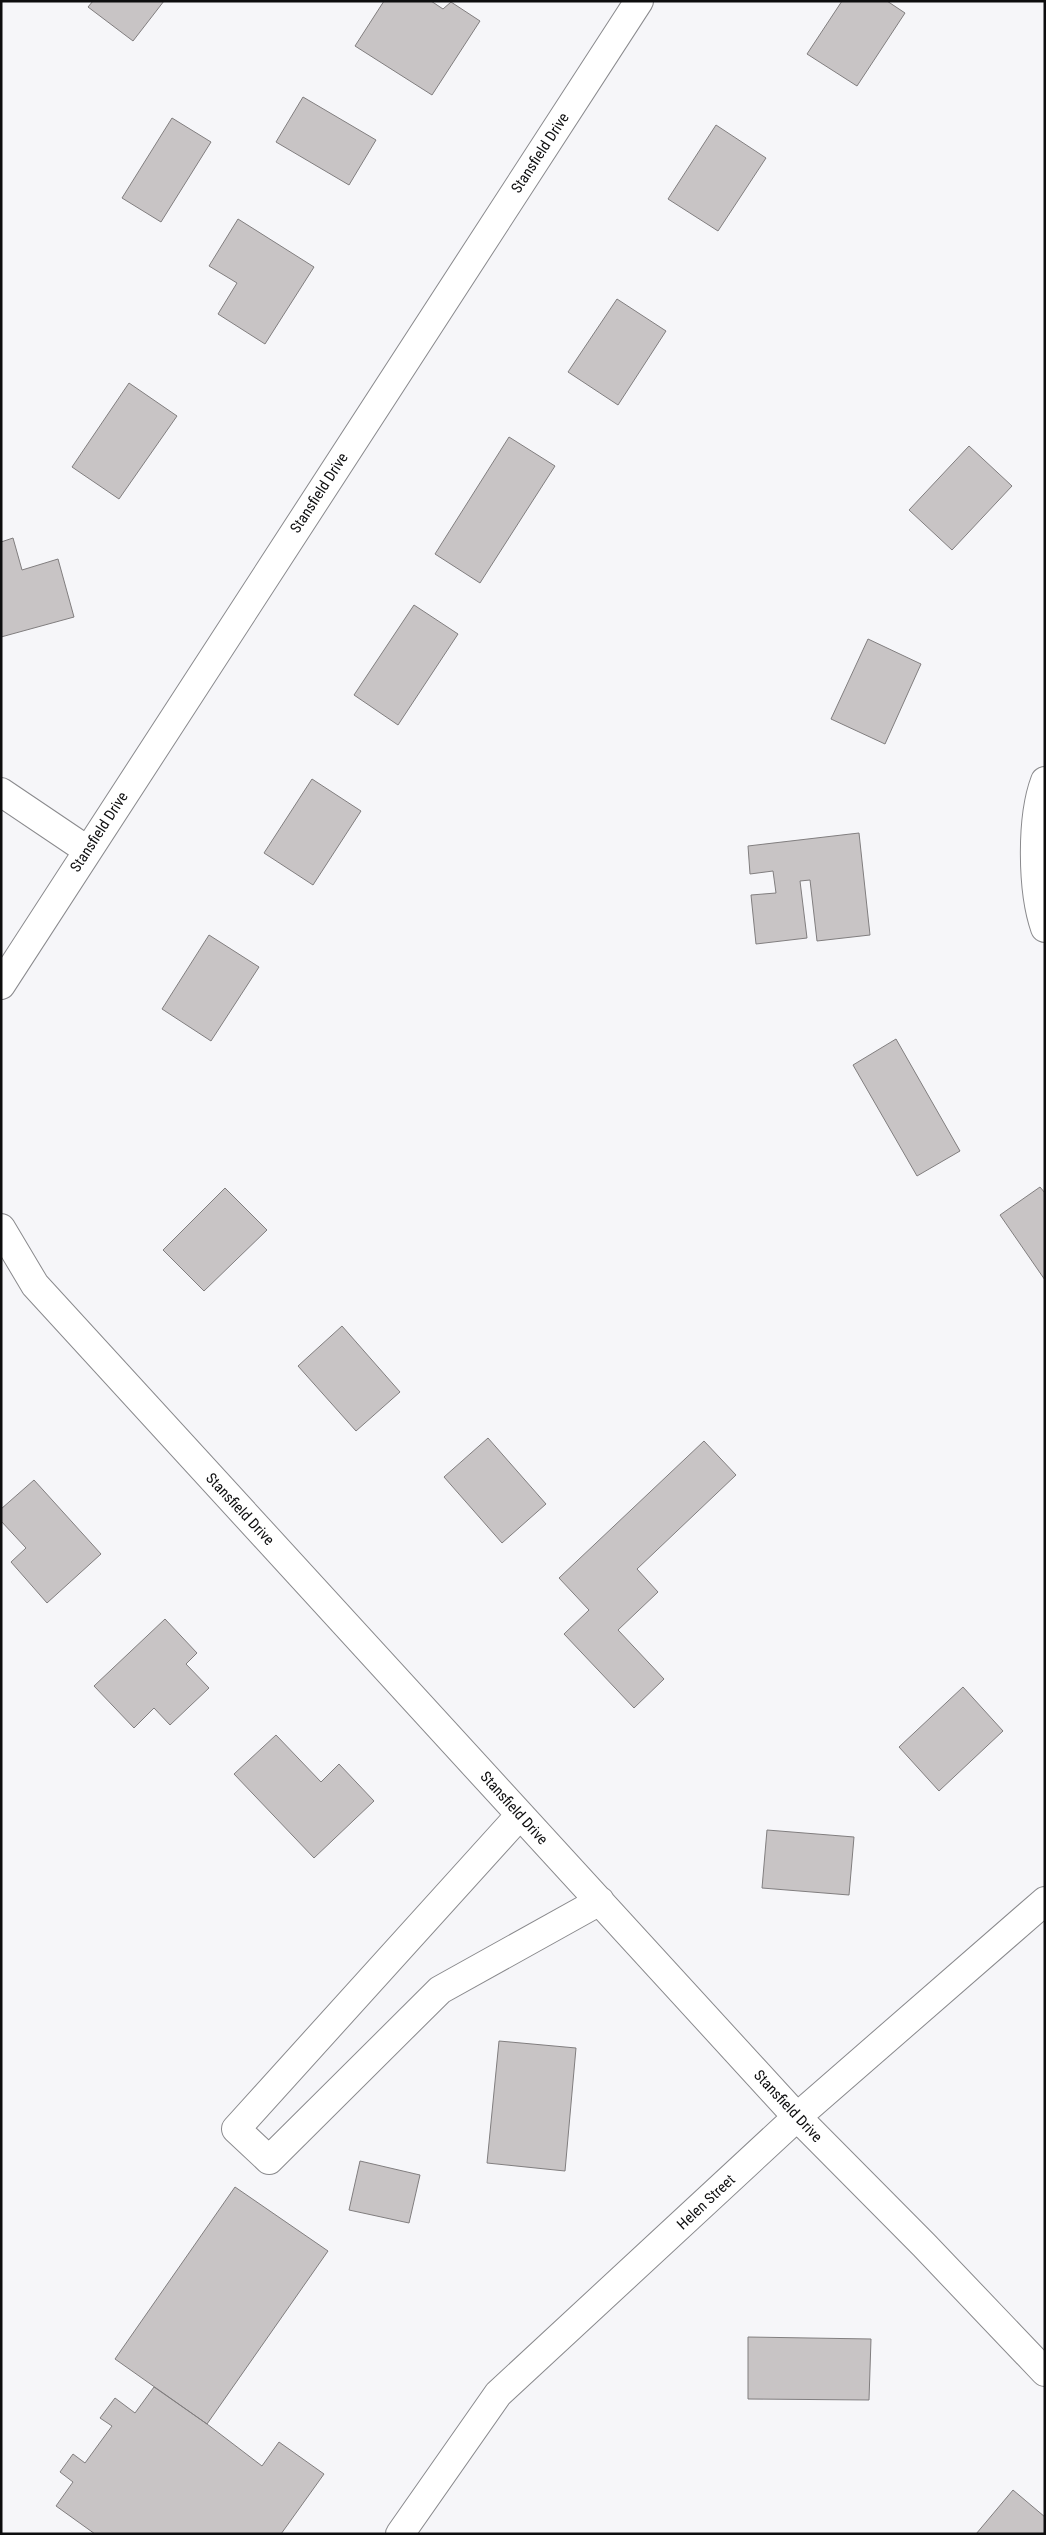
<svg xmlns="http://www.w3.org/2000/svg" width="1046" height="2535" viewBox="0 0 1046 2535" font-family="'Roboto Condensed',sans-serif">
  <rect width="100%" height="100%" fill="#f6f6f9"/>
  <!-- building -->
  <path fill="#c8c4c5" stroke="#817e7f" d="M 93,1 L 164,1 L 133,41 L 88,7 Z
    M 384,1 L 431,1 L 443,9 L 451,2 L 480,21 L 432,95 L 355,46 Z
    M 842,1 L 887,1 L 905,13 L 857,86 L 807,54 Z
    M 303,97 L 376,140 L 349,185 L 276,142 Z
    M 172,118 L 211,142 L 161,222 L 122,198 Z
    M 716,125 L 766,158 L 718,231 L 668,199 Z
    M 238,219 L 314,267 L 265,344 L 218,314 L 237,283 L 209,266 Z
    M 617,299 L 666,331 L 618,405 L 568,372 Z
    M 129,383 L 177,416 L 119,499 L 72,467 Z
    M 509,437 L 555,466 L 480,583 L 435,554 Z
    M 969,446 L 1012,486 L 952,550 L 909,510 Z
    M 13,538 L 22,570 L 58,559 L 74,617 L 1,637 L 1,542 Z
    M 414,605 L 458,634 L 398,725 L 354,695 Z
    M 868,639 L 921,664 L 885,744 L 831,719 Z
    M 312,779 L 361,811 L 313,885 L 264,853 Z
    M 859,833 L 870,935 L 817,941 L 810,880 L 800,881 L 807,938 L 756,944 L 751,895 L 776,893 L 773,871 L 750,874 L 748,846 Z
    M 209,935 L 259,967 L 211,1041 L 162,1009 Z
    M 896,1039 L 960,1151 L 917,1176 L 853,1065 Z
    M 1040,1187 L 1045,1193 L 1045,1280 L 1000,1215 Z
    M 225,1188 L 267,1230 L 204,1291 L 163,1250 Z
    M 342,1326 L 400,1392 L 356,1431 L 298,1366 Z
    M 488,1438 L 546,1504 L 502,1543 L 444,1477 Z
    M 704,1441 L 736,1475 L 637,1569 L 658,1592 L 618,1630 L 664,1679 L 634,1708 L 564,1634 L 589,1610 L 559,1578 Z
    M 34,1480 L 101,1554 L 47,1603 L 11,1562 L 26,1548 L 1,1521 L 1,1509 Z
    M 165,1619 L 197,1653 L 186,1664 L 209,1688 L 170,1725 L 154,1708 L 134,1728 L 94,1686 Z
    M 963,1687 L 1003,1731 L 939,1791 L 899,1747 Z
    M 276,1735 L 321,1782 L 339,1764 L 374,1801 L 314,1858 L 234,1774 Z
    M 767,1830 L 854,1837 L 849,1895 L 762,1888 Z
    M 499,2041 L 576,2048 L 565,2171 L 487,2163 Z
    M 360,2161 L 420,2175 L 409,2223 L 349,2210 Z
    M 235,2187 L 328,2251 L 207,2424 L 115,2359 Z
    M 748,2337 L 871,2339 L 869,2400 L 748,2399 Z
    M 154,2387 L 207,2424 L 262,2466 L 279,2442 L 324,2474 L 281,2534 L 95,2534 L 56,2506 L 73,2482 L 60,2472 L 73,2454 L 85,2463 L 112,2426 L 100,2418 L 115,2398 L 135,2413 Z
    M 1013,2490 L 1045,2517 L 1045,2534 L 976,2534 Z"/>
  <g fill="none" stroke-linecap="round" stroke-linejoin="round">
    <!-- minor casing -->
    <g stroke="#8a8a8d" stroke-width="30">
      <path id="minor" d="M 1045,781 C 1031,818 1032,891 1045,928
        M 1,792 L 87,850
        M 1,985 L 639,1
        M 1,1228 L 35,1285 L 797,2117 L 924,2245 L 1045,2372
        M 520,1815 L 236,2129 L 269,2160 L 440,1990 L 600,1901
        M 400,2534 L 498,2394 L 797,2117 L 1045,1901"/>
    </g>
    <!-- minor -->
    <use href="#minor" stroke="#fff" stroke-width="28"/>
  </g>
  <g text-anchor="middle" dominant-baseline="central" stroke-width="4" stroke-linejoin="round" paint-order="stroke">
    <!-- street labels -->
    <g font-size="15" fill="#0d0d0e" stroke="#fff">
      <text transform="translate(540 153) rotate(-57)">Stansfield Drive</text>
      <text transform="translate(319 493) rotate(-57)">Stansfield Drive</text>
      <text transform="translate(99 832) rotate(-57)">Stansfield Drive</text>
      <text transform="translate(240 1509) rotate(47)">Stansfield Drive</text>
      <text transform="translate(514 1808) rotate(48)">Stansfield Drive</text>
      <text transform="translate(788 2106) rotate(47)">Stansfield Drive</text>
      <text transform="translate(706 2202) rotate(-43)">Helen Street</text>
    </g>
  </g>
  <!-- border -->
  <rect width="1046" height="2535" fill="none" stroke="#0d0d0e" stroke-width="5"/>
</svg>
